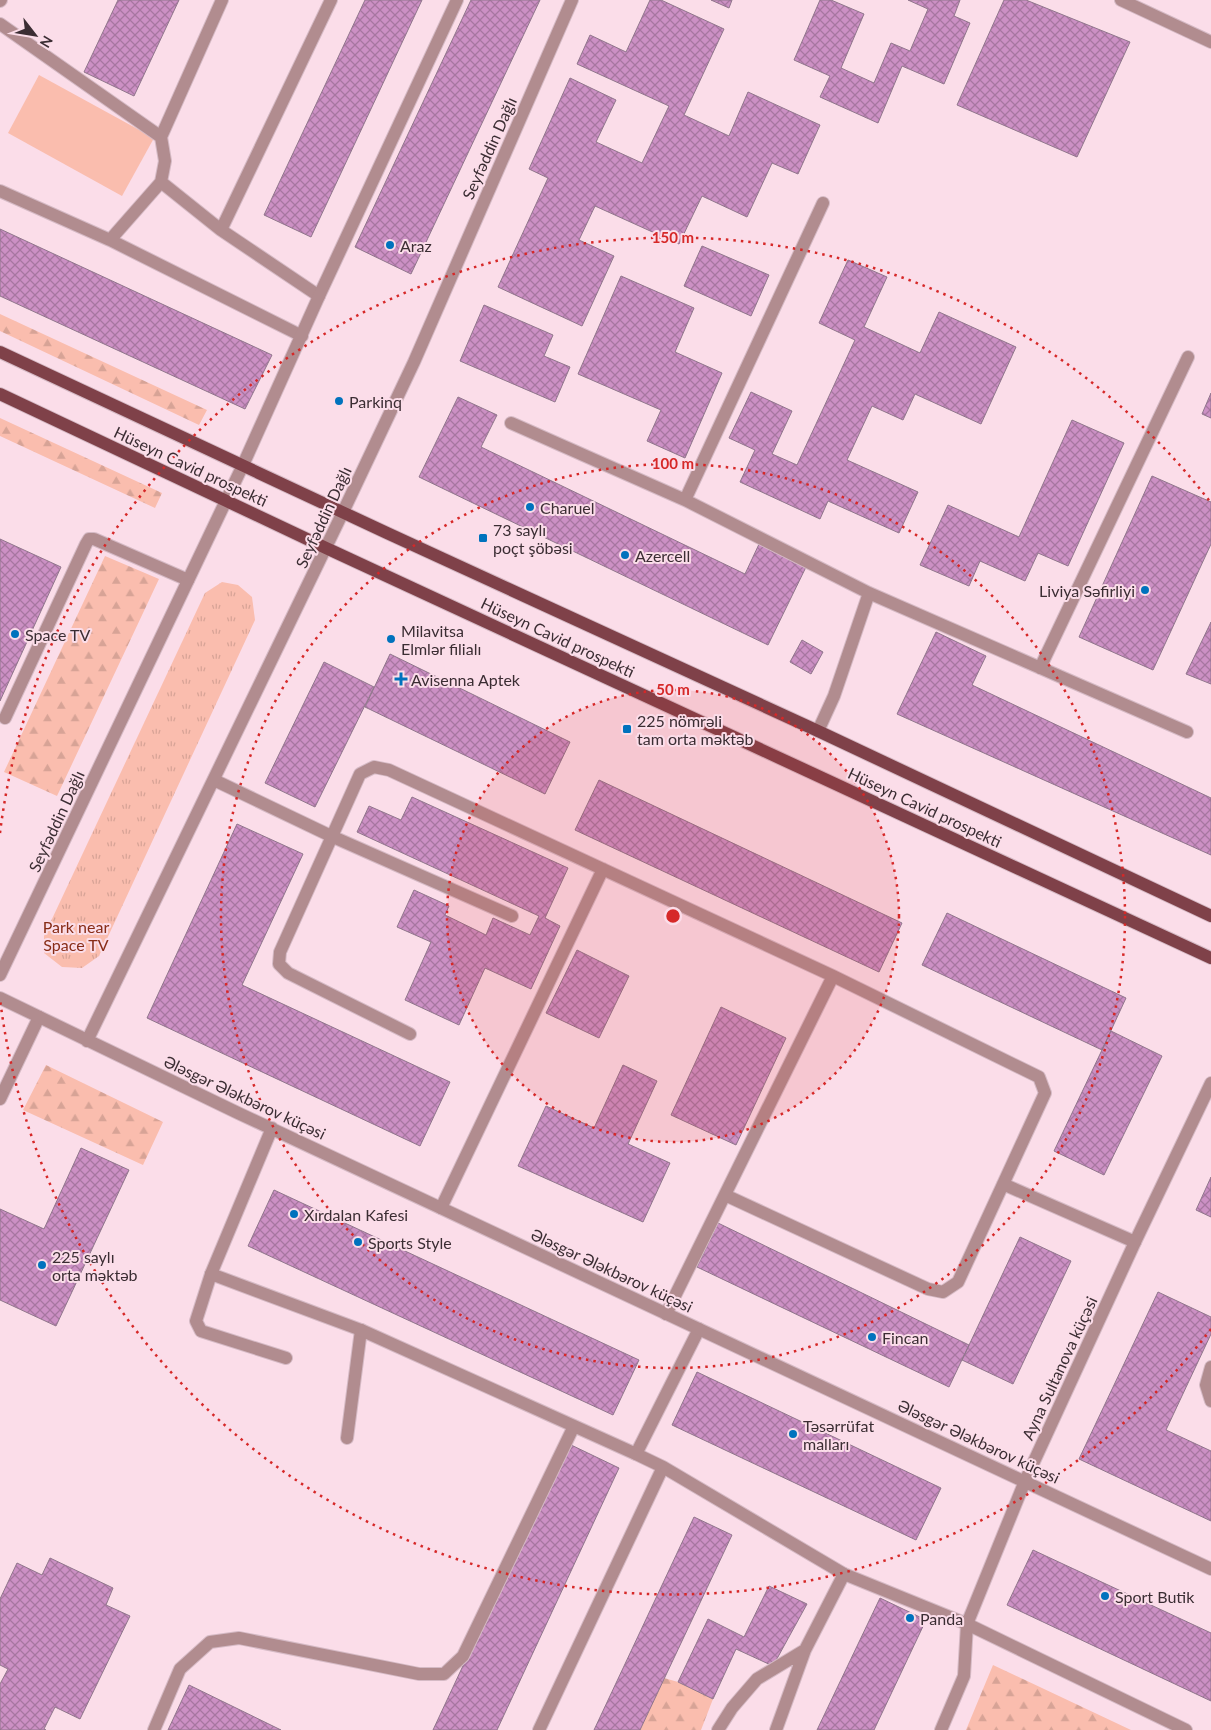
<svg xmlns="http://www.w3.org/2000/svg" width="1211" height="1730" viewBox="0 0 1211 1730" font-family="Lato,sans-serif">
  <defs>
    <pattern id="forest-firs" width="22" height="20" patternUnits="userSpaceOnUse" patternTransform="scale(1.25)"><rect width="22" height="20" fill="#fabdae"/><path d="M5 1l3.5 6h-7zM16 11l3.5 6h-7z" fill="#d7a396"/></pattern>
    <pattern id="park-tufts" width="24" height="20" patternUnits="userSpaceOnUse" patternTransform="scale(1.25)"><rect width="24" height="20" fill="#fabdae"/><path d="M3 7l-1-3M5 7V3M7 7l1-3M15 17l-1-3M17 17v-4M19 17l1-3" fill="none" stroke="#d7a396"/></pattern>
    <pattern id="building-cross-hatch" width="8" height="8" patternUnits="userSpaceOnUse" patternTransform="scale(1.25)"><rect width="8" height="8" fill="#cc90c4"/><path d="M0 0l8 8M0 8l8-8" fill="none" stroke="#a776a0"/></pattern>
  </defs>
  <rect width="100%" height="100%" fill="#fbdde9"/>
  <!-- green -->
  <path fill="#fabdae" d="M 39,75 L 154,138 L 122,196 L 8,133 Z"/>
  <!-- forest -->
  <path fill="url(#forest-firs)" d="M 0,314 L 207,410 L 199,425 L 0,331 Z
    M 0,418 L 162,493 L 155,508 L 0,436 Z
    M 105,556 L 159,579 L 57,796 L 4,772 Z
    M 46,1065 L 163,1122 L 143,1165 L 23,1110 Z
    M 993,1665 L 1131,1730 L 966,1730 Z
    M 664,1678 L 678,1682 L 713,1699 L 701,1730 L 640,1730 Z"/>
  <!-- park -->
  <path fill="url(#park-tufts)" d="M 222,582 L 238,585 L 252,597 L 255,620 L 99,956 L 82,968 L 62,967 L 44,953 L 44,936 L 205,593 Z"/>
  <!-- building -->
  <path fill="url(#building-cross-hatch)" stroke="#90768c" d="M 118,0 L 179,0 L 134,96 L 84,72 Z
    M 365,0 L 422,0 L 311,237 L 264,215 Z
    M 471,0 L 540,0 L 411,274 L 355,247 Z
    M 650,0 L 661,0 L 724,29 L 684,115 L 729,136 L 748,92 L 820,125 L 798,174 L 772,163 L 747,217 L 702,196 L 679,244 L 595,206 L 579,240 L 614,256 L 582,326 L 498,287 L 548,178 L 529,169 L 570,78 L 616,100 L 596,142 L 642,163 L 669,106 L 577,64 L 590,35 L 626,52 Z
    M 711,0 L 732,0 L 729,8 Z
    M 820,0 L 831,0 L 864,14 L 841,68 L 874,83 L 891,43 L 910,51 L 928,9 L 908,0 L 960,0 L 954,16 L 970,23 L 944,84 L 902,66 L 878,123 L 820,97 L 830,76 L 794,60 Z
    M 1004,0 L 1026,0 L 1130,42 L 1077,157 L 957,105 Z
    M 0,229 L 272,355 L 245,409 L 0,296 Z
    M 702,246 L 769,275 L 751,316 L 684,286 Z
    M 848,260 L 887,277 L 864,327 L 920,353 L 939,312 L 1016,347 L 981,424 L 915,394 L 903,420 L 872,406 L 847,460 L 918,492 L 899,533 L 828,501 L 820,519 L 740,482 L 755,450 L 729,438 L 751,392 L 792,411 L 772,454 L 797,465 L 855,340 L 819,323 Z
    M 621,276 L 694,308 L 675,352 L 722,373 L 685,458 L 647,441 L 661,410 L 578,374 Z
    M 484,305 L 553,335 L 544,356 L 570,367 L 555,402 L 460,361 Z
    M 1211,393 L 1211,418 L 1202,414 Z
    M 458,397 L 497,415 L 481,447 L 745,574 L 760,542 L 807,565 L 768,645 L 419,477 Z
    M 1072,420 L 1124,443 L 1068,566 L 1038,553 L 1025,581 L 980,561 L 969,586 L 920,565 L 948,505 L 1019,537 Z
    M 1152,476 L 1211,502 L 1211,544 L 1153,670 L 1079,637 Z
    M 0,539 L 61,567 L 0,701 Z
    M 1211,622 L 1211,684 L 1186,674 Z
    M 936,632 L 986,656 L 972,685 L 1211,798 L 1211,855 L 897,714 Z
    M 802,640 L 823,652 L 811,674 L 790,662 Z
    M 390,654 L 570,742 L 545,794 L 365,707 Z
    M 324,662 L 374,687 L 315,807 L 265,783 Z
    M 599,780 L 902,923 L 879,972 L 575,830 Z
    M 412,797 L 568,868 L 545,918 L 560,926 L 531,989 L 485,968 L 459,1025 L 405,1000 L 431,942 L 397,927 L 414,890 L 449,906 L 445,915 L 486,935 L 493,918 L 530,935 L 539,916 L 357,832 L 369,806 L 401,820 Z
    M 237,824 L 303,854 L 242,985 L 450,1082 L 420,1146 L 147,1018 Z
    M 947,913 L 1126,998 L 1102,1050 L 922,965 Z
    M 577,950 L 629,976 L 599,1038 L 546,1013 Z
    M 721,1007 L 786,1038 L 736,1145 L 671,1115 Z
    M 1111,1031 L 1162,1056 L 1104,1175 L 1054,1151 Z
    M 623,1065 L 657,1081 L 628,1144 L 670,1163 L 643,1222 L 518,1166 L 546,1106 L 594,1128 Z
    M 81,1148 L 129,1170 L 56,1326 L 0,1300 L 0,1209 L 44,1229 Z
    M 1211,1177 L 1211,1217 L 1196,1210 Z
    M 274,1190 L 639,1360 L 613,1415 L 248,1246 Z
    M 718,1223 L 969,1345 L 949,1387 L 697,1267 Z
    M 1020,1237 L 1071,1261 L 1013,1384 L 962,1360 Z
    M 1158,1292 L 1211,1317 L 1211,1334 L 1166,1430 L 1211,1451 L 1211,1521 L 1079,1459 Z
    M 697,1372 L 941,1488 L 916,1540 L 672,1425 Z
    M 567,1443 L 619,1468 L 497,1730 L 433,1730 Z
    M 694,1517 L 732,1535 L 640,1730 L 594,1730 Z
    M 1033,1550 L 1211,1633 L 1211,1701 L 1007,1605 Z
    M 50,1558 L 113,1588 L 106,1605 L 130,1616 L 80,1719 L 55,1707 L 44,1729 L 46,1730 L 0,1730 L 0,1684 L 8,1669 L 0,1665 L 0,1599 L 17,1563 L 42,1575 Z
    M 769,1586 L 807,1604 L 773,1666 L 736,1649 L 713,1699 L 678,1682 L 708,1619 L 744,1637 Z
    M 880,1598 L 926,1620 L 874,1730 L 817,1730 Z
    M 189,1685 L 281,1730 L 168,1730 Z"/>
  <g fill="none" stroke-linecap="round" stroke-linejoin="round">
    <!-- service casing -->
    <g stroke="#d5bac5" stroke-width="14">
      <path id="service" d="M 0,1 L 1,0
        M 0,24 L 161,137
        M 0,191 L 110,240 L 302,336
        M 221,230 L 161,182 L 165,161 L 161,137 L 222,0
        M 110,240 L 161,182
        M 319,296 L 221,230 L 331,0
        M 511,423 L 685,500 L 869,593 L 1187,732
        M 685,500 L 823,203
        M 1040,668 L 1188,357
        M 5,718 L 86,544 L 89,539 L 94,539 L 188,580
        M 818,731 L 834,696 L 869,593
        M 214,780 L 331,836 L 512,916
        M 410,1034 L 288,973 L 279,964 L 280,952 L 360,774 L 374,767 L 389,770 L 833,976 L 1039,1077 L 1045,1093 L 958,1282 L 943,1292 L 928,1289 L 725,1195
        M 0,1099 L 39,1017
        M 1003,1184 L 1135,1242
        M 441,1208 L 603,869
        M 211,1274 L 196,1321 L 201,1331 L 286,1358
        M 666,1314 L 833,976
        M 1211,1367 L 1206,1385 L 1211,1401
        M 347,1438 L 361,1330
        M 636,1454 L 699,1329
        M 718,1730 L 732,1708 L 757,1679 L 805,1650 L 844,1574
        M 776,1730 L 805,1650"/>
    </g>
    <!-- minor casing -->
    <g stroke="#d5bac5" stroke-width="14">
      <path id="minor" d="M 0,975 L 243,465
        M 0,998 L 238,1113 L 1211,1569
        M 87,1041 L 343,512
        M 272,1128 L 211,1274 L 361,1330 L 636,1454 L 663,1467 L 844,1574 L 967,1624 L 1186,1730
        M 154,1730 L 180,1669 L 210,1642 L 239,1638 L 419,1674 L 444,1674 L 463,1656 L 574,1426
        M 539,1730 L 663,1467
        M 941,1730 L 964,1676 L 967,1624 L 1025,1481 L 1135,1242 L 1211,1083"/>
    </g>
    <!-- tertiary casing -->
    <g stroke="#d5bac5" stroke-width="14">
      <path id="tertiary" d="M 1121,0 L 1211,42
        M 243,465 L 319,296 L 457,0
        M 343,512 L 414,362 L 572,0"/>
    </g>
    <!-- primary casing -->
    <g stroke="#d5bac5" stroke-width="14">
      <path id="primary" d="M 0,352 L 387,533 L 818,731 L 1211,916
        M 0,394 L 326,548 L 1211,958"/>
    </g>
    <!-- service -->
    <use href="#service" stroke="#b18c8f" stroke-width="12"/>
    <!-- minor -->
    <use href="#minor" stroke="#b18c8f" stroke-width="12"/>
    <!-- tertiary -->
    <use href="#tertiary" stroke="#b18c8f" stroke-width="12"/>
    <!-- primary -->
    <use href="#primary" stroke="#7f4149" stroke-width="12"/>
  </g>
  <!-- distance rings -->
  <circle cx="673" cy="916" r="226" fill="#d62828" fill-opacity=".12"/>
  <g fill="none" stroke="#d62828" stroke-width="2.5" stroke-dasharray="2.5 5">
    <circle cx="673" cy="916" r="226"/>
    <circle cx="673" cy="916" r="452"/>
    <path d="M1211 1329A678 678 0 0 1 0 999M0 833A678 678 0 0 1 1211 503"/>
  </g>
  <!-- markers -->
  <g fill="#0072bd" stroke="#fbdde9" stroke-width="2">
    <circle cx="390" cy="245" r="5"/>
    <circle cx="339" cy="401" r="5"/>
    <circle cx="530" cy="507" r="5"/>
    <rect x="478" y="533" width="10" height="10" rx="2.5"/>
    <circle cx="625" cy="555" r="5"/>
    <circle cx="1145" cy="590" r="5"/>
    <circle cx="15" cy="634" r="5"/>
    <circle cx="391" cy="639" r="5"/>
    <path d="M398.5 671.5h5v5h5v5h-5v5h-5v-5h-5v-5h5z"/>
    <rect x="622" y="724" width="10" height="10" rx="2.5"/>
    <circle cx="294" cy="1214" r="5"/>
    <circle cx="358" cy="1242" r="5"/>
    <circle cx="42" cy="1265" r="5"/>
    <circle cx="872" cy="1337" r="5"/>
    <circle cx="793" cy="1434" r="5"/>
    <circle cx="1105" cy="1596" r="5"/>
    <circle cx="910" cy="1618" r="5"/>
  </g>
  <g text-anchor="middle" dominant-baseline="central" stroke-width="4" stroke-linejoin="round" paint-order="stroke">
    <!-- street labels -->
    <g font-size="16" fill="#3b2d33" stroke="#fbdde9">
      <text transform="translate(489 148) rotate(-66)">Seyfəddin Dağlı</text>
      <text transform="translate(191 466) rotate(25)">Hüseyn Cavid prospekti</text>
      <text transform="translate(323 517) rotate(-65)">Seyfəddin Dağlı</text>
      <text transform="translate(558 637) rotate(25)">Hüseyn Cavid prospekti</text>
      <text transform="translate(925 807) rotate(25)">Hüseyn Cavid prospekti</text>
      <text transform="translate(56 821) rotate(-65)">Seyfəddin Dağlı</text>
      <text transform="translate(245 1097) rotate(25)">Ələsgər Ələkbərov küçəsi</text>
      <text transform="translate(612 1270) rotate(25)">Ələsgər Ələkbərov küçəsi</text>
      <text transform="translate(1059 1368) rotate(-65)">Ayna Sultanova küçəsi</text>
      <text transform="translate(979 1441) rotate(25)">Ələsgər Ələkbərov küçəsi</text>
    </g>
    <!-- poi labels -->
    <g font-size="16" fill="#3b2d33" stroke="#fbdde9" text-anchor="start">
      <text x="400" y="245">Araz</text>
      <text x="349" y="401">Parkinq</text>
      <text x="540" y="507">Charuel</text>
      <text x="493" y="529">73 saylı<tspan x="493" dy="18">poçt şöbəsi</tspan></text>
      <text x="635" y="555">Azercell</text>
      <text x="1135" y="590" text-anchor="end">Liviya Səfirliyi</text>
      <text x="401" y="630">Milavitsa<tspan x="401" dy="18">Elmlər filialı</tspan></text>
      <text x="25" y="634">Space TV</text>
      <text x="411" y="679">Avisenna Aptek</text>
      <text x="637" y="720">225 nömrəli<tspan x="637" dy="18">tam orta məktəb</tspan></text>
      <text x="304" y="1214">Xırdalan Kafesi</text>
      <text x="368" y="1242">Sports Style</text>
      <text x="52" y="1256">225 saylı<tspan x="52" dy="18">orta məktəb</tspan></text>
      <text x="882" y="1337">Fincan</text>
      <text x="803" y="1425">Təsərrüfat<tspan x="803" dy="18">malları</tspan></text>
      <text x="1115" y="1596">Sport Butik</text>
      <text x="920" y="1618">Panda</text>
    </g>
    <!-- park labels -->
    <g font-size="16" fill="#882c16" stroke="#fbdde9">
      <text x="76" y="926">Park near<tspan x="76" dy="18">Space TV</tspan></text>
    </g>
  </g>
  <circle cx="673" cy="916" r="8" fill="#d62828" stroke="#fbdde9" stroke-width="2.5"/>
  <g font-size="15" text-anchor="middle" font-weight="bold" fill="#d62828" stroke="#fbdde9" stroke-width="4" stroke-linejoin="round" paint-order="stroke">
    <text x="673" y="243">150 m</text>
    <text x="673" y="469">100 m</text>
    <text x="673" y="695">50 m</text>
  </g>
  <!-- north arrow -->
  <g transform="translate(35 35) rotate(121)" stroke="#fbdde9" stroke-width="4" paint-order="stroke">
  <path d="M0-4L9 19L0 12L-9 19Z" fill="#3b2d33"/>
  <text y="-8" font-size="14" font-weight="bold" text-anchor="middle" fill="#3b2d33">N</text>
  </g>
</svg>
